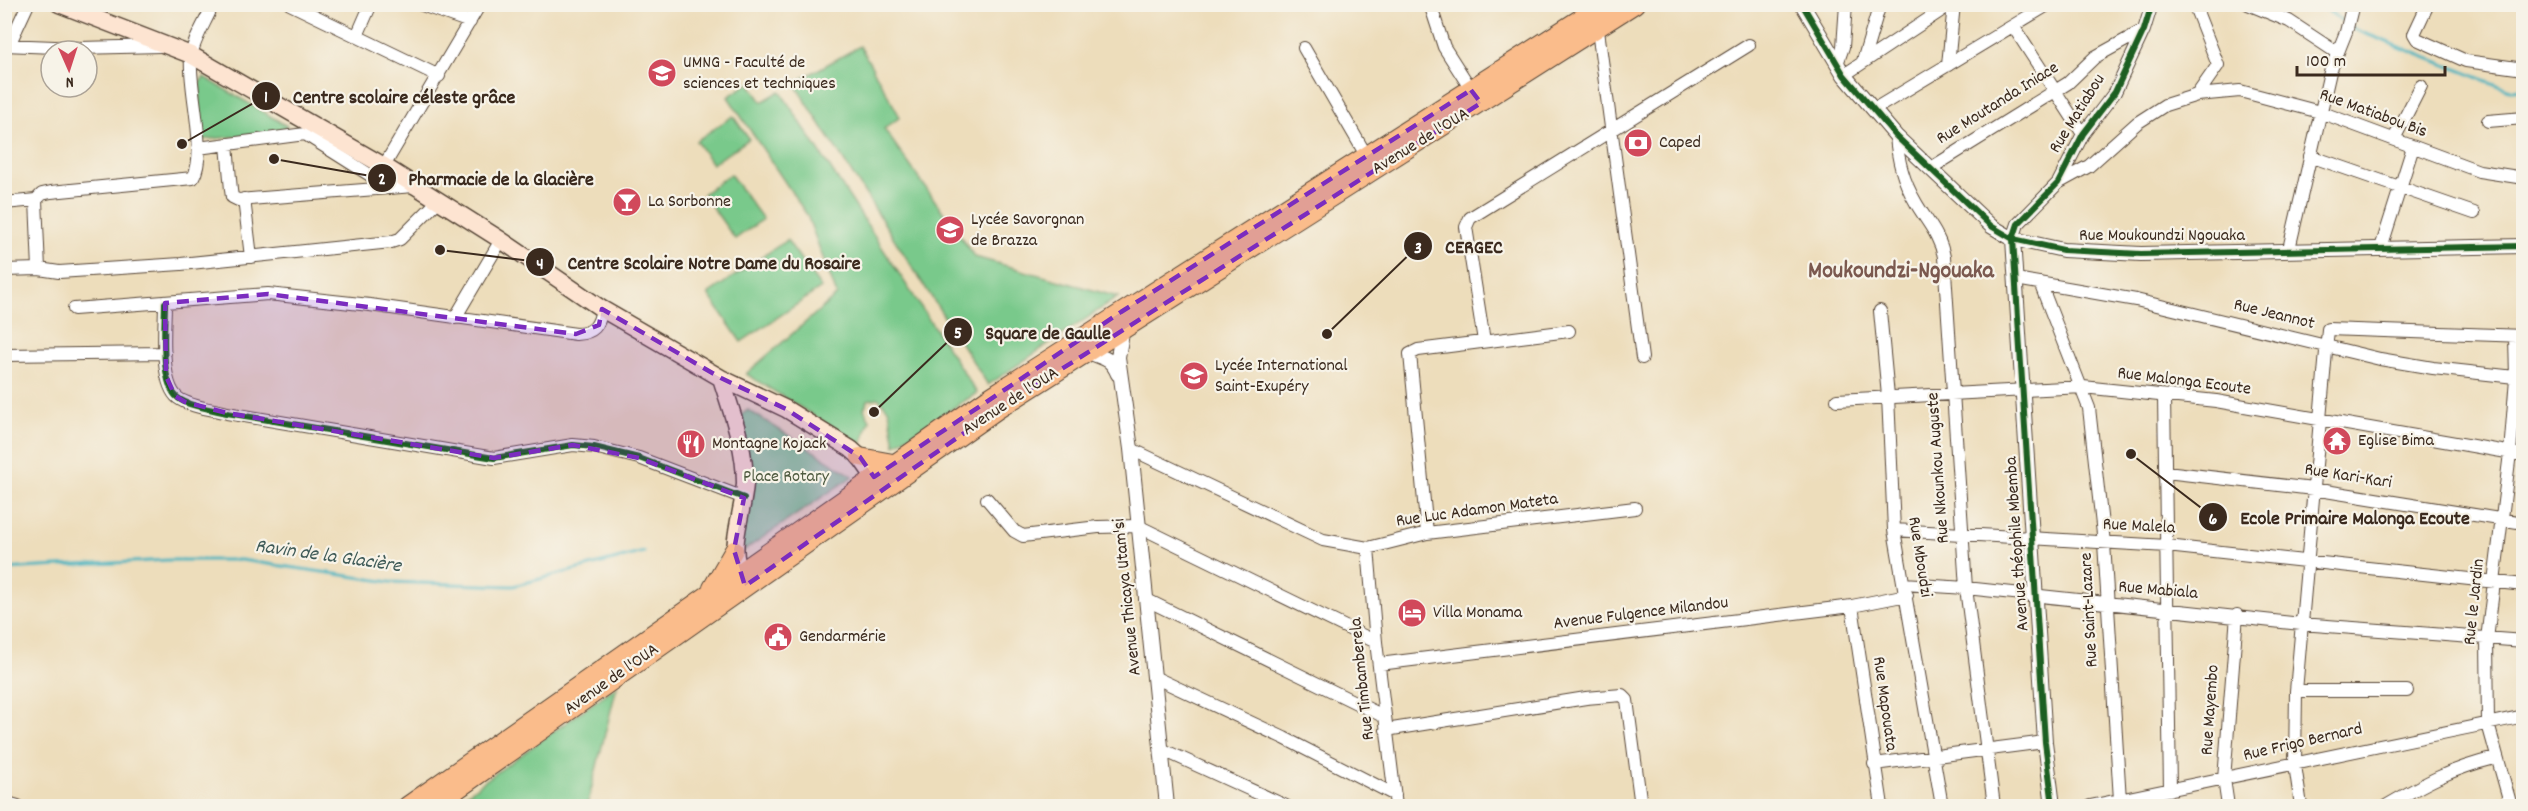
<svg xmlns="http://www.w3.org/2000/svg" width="2528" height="811" viewBox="0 0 2528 811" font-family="Dekko,sans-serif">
  <rect width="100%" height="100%" fill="#f7f3e8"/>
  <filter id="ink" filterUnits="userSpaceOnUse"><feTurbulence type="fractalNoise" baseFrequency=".0167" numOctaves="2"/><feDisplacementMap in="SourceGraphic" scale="12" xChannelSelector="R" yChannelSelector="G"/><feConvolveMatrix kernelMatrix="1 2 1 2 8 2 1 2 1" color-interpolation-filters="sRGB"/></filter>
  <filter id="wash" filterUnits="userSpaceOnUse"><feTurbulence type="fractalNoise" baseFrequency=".008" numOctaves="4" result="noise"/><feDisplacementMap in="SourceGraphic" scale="24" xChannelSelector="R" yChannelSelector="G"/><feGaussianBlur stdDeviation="1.35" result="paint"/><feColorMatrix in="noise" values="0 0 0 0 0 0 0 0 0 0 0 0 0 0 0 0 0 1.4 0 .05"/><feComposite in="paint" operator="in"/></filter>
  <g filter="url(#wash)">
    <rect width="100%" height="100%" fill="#edddbb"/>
    <!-- green -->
    <path fill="#79c98b" stroke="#5a7a54" stroke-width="1.5" d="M 860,46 L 900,117 L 884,129 L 975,257 L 1118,297 L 988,385 L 794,83 Z
      M 204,77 L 287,126 L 283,132 L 200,140 L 200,82 Z
      M 749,83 L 762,102 L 780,91 L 977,393 L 895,445 L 889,410 L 878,398 L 868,400 L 864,409 L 870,420 L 861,445 L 746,374 L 837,295 L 807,215 L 728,97 Z
      M 733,116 L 749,139 L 712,164 L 696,141 Z
      M 730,174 L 763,219 L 735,239 L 703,194 Z
      M 787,240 L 821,288 L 741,342 L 708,294 Z
      M 748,410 L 853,476 L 740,553 L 740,416 Z
      M 617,686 L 587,806 L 450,806 Z"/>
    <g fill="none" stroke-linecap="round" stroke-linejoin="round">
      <!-- stream -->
      <path stroke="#44b3c0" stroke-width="3" d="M 2318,4 L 2344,22
        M 2351,28 L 2510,90 L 2524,89
        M 4,569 L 168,560 L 241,560 L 390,582 L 513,586 L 644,552"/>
    </g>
  </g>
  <g filter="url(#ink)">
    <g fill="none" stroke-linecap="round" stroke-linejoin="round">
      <!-- minor casing -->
      <g stroke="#564536" stroke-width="14">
        <path id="minor" d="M 290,4 L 439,76
          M 419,4 L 470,22
          M 1430,4 L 1444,47 L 1474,94
          M 2194,4 L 2218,65 L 2197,95
          M 2248,4 L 2289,21 L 2336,52
          M 2428,4 L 2414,34 L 2417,39 L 2466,61 L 2524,69
          M 1597,23 L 1642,358
          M 2013,26 L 2083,134
          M 357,36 L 371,4
          M 4,45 L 80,48 L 161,46
          M 9,45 L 28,4
          M 1304,48 L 1366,155
          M 1863,61 L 1880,4
          M 1837,64 L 1843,47 L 1846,4
          M 1948,65 L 1954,4
          M 1844,75 L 1951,4
          M 1873,110 L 2049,4
          M 2488,121 L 2524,118
          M 1896,136 C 1898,161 1903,181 1916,203 C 1927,222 1940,235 1944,257 L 1966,588 L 1994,806
          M 2394,139 L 2421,86
          M 227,145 L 231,190 L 232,197 L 238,200 L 414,186
          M 198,148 L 305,134 L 389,187
          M 2310,156 L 2474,213
          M 384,166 L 480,4
          M 1931,168 L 2068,83 L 2095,57 L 2144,30
          M 2058,183 L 2089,166 L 2137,123 L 2165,105 L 2197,95 L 2240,91 L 2320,112 L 2479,171 L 2524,178
          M 244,199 L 251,257
          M 36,200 L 39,269
          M 4,203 L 36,200 L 42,194 L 51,192 L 193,178 C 208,152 188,88 191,57 C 193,40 207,20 213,4
          M 2013,239 L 2018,224 L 2058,183 L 2083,134 L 2115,92 L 2144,30 L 2152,4
          M 2381,248 L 2413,147
          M 2289,249 L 2330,72 L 2346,32 L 2353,4
          M 4,270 L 39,269 L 59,272 L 181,264 L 391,242 L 400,239 L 438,201
          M 2016,279 L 2136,300 L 2380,359 L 2433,368 L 2524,378
          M 2040,283 L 2089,408 L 2104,543 L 2120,800
          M 165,303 C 165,325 159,383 178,398 C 190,407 212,409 227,413 L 494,458 L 573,445 L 594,447 L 639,458 L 744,498
          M 74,309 L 268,294 L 370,305 L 576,334 C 594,333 599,326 602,309
          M 1880,311 L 1888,396 L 1894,530 L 1942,806
          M 455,318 L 501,240
          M 1484,341 L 1466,227 L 1470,218 L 1749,45
          M 4,355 L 165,353
          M 2164,397 L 2170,790
          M 1837,400 L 2083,387 L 2216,401 L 2524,455
          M 1131,449 L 1323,540 L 1368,548 L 1427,533 L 1635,508
          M 2166,472 L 2313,489 L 2524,523
          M 987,499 L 1014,531 L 1023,536 L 1098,527 L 1138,526 L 1376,642
          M 1894,530 L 2167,546 L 2524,585
          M 1427,533 L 1410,354 L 1418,350 L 1569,331
          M 1368,548 L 1376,642 L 1396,806
          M 1904,584 L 1966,588 L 2301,624 L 2524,641
          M 1145,599 L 1385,717
          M 1852,606 L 1882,806
          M 1379,664 L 1852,606 L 1907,595
          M 1154,677 L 1284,738 L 1395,795
          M 2296,691 L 2407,691
          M 1386,730 L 1586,698 L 1622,695 L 1627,700 L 1641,806
          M 1161,749 L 1286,806
          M 1874,764 L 2045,742
          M 4,802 L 18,806
          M 2090,806 L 2524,716
          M 2228,806 L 2224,779 L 2237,615
          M 2301,806 L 2295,765 L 2296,691 L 2328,329 L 2524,336
          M 2386,806 C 2425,783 2450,769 2495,758
          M 2511,806 L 2488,724 L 2487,639 L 2510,453 L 2516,378 L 2515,336"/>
      </g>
      <!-- tertiary casing -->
      <g stroke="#564536" stroke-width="16">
        <path id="tertiary" d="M 1802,4 L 1844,75 L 1896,136 L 1991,226 L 2013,239 L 2063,250 L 2141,254 L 2524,246
          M 2013,239 L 2045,742 L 2053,806
          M 1123,327 L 1118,357 L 1131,449 L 1167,806
          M 1085,349 C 1099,360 1109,353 1118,374"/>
      </g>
      <!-- secondary casing -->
      <g stroke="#564536" stroke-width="19">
        <path id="secondary" d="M 59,4 L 191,55 L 384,166 L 501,240 L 602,309 L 721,378 L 786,409 L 851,449 L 860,457 L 881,487
          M 721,378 C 732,413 745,447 745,483 C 744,508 731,540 737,562"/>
      </g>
      <!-- primary casing -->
      <g stroke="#564536" stroke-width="20">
        <path id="primary" d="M 860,457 L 893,463
          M 712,588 L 734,550
          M 407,806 L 988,398 L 1603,4
          M 434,806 L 997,410 L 1635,4"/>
      </g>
      <!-- minor -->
      <use href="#minor" stroke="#fff" stroke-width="12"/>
      <!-- tertiary -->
      <use href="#tertiary" stroke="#fff" stroke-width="14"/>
      <!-- secondary -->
      <use href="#secondary" stroke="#fde4d1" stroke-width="16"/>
      <!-- primary -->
      <use href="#primary" stroke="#fabc8b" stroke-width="18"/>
      <!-- cycleway casing -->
      <g stroke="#f7f3e8" stroke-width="10">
        <path id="cycleway" d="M 1802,4 L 1844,75 L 1896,136 L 1991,226 L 2013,239 L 2063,250 L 2141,254 L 2524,246
          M 165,303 C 165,325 159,383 178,398 C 190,407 212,409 227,413 L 494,458 L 573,445 L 594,447 L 639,458 L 744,498
          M 2053,806 L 2045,742 L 2013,239 L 2018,224 L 2058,183 L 2083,134 L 2115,92 L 2144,30 L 2152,4"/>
      </g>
      <!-- cycleway -->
      <use href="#cycleway" stroke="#1b5e20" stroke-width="6"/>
    </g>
  </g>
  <!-- marked area -->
  <path fill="#7b2cbf" fill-opacity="0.2" stroke="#7b2cbf" stroke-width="4.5" stroke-dasharray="12 8" stroke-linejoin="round" d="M 1471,90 L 1481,103 L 997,410 L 745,586 L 734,550 L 744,498 L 639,458 L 573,445 L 494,458 L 227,413 L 185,402 L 175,396 L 166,376 L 165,303 L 268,294 L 576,334 L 599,325 L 602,309 L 721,378 L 786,409 L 860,457 L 874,477 L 1121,312 Z"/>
  <!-- icons -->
  <defs>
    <g id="university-disc" transform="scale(1.5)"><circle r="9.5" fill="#d1495b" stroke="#f7f3e8"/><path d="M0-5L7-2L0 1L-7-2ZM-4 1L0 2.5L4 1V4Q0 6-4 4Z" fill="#fff"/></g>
    <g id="bank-disc" transform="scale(1.5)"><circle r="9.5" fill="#d1495b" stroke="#f7f3e8"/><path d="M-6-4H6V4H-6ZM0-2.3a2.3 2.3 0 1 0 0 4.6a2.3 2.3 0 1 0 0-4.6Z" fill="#fff"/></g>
    <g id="bar-disc" transform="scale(1.5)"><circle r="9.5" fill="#d1495b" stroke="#f7f3e8"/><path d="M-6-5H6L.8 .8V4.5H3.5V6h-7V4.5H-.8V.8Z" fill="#fff"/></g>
    <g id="school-disc" transform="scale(1.5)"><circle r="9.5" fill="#d1495b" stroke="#f7f3e8"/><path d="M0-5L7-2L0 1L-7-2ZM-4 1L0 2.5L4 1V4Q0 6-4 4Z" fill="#fff"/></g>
    <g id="temple-disc" transform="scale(1.5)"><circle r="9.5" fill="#d1495b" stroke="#f7f3e8"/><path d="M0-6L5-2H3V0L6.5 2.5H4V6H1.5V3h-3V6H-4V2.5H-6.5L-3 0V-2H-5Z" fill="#fff"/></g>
    <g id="restaurant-disc" transform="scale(1.5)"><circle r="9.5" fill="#d1495b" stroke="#f7f3e8"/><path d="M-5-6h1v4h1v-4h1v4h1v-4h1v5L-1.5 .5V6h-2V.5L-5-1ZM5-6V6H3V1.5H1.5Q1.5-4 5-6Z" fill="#fff"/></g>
    <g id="hotel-disc" transform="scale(1.5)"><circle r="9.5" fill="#d1495b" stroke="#f7f3e8"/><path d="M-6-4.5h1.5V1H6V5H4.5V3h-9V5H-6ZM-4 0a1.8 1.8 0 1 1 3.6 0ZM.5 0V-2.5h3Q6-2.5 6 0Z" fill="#fff"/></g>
    <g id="civic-disc" transform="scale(1.5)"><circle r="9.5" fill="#d1495b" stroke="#f7f3e8"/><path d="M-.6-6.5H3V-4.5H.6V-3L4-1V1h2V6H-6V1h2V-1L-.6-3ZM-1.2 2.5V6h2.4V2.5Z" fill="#fff"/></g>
  </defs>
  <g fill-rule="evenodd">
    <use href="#university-disc" x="662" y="73"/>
    <use href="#bank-disc" x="1638" y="143"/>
    <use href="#bar-disc" x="627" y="202"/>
    <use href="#school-disc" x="950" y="230"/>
    <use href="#school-disc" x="1194" y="376"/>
    <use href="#temple-disc" x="2337" y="441"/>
    <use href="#restaurant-disc" x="691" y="444"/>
    <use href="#hotel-disc" x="1412" y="613"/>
    <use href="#civic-disc" x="778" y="637"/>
  </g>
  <g text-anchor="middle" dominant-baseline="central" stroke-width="4.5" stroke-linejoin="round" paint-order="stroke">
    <!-- poi labels -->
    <g font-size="18" fill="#3b2a1e" stroke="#f7f3e8" text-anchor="start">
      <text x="683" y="63">UMNG - Faculté de<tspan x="683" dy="21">sciences et techniques</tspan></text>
      <text x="1659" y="143">Caped</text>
      <text x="648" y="202">La Sorbonne</text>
      <text x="971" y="220">Lycée Savorgnan<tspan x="971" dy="21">de Brazza</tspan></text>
      <text x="1215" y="366">Lycée International<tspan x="1215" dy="21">Saint-Exupéry</tspan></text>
      <text x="2358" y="441">Eglise Bima</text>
      <text x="712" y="444">Montagne Kojack</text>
      <text x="1433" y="613">Villa Monama</text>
      <text x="799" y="637">Gendarmérie</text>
    </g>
    <!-- street labels -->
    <g font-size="18" fill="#3b2a1e" stroke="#f7f3e8">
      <text transform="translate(1998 104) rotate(-32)">Rue Moutanda Iniace</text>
      <text transform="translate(2078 114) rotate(-58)">Rue Matiabou</text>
      <text transform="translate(2373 114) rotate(20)">Rue Matiabou Bis</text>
      <text transform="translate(1421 142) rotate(-32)">Avenue de l'OUA</text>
      <text x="2162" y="236">Rue Moukoundzi Ngouaka</text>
      <text transform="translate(2274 315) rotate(14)">Rue Jeannot</text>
      <text transform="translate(2184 382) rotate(7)">Rue Malonga Ecoute</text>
      <text transform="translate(1011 402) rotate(-33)">Avenue de l'OUA</text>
      <text transform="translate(1939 468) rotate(-94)">Rue Nkounkou Auguste</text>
      <text transform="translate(2348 477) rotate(9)">Rue Kari-Kari</text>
      <text transform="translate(1477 511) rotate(-8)">Rue Luc Adamon Mateta</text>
      <text transform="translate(2139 527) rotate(3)">Rue Malela</text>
      <text transform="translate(2018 544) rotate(-94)">Avenue théophile Mbemba</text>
      <text transform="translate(1919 557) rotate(81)">Rue Mboudzi</text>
      <text transform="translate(2158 591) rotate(5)">Rue Mabiala</text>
      <text transform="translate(1128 597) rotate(-96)">Avenue Thicaya Utam'si</text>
      <text transform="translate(2475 602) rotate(-84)">Rue le Jardin</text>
      <text transform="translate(2090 610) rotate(-93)">Rue Saint-Lazare</text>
      <text transform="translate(1641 614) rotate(-7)">Avenue Fulgence Milandou</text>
      <text transform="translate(1363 679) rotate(-96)">Rue Timbamberela</text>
      <text transform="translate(612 680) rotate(-35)">Avenue de l'OUA</text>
      <text transform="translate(1884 704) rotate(82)">Rue Mapouata</text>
      <text transform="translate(2211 710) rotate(-86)">Rue Mayembo</text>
      <text transform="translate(2303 743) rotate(-13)">Rue Frigo Bernard</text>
    </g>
    <!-- park labels -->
    <g font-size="18" fill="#4e5a3f" stroke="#f7f3e8">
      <text x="786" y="477">Place Rotary</text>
    </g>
    <!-- water labels -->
    <g font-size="20" font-style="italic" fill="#3e5a57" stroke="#f7f3e8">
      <text transform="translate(328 557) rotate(8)">Ravin de la Glacière</text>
    </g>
    <!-- district labels -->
    <g font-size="24" font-weight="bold" fill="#7b594f" stroke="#f7f3e8">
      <text x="1901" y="272">Moukoundzi-Ngouaka</text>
    </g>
  </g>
  <!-- callouts -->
  <path fill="none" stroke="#3b2a1e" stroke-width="2" d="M182 144L266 96M274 159L382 178M1327 334L1418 246M440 250L540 262M874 412L958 332M2131 454L2213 517"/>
  <g fill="#3b2a1e" stroke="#f7f3e8" stroke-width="2">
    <circle cx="182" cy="144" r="6"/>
    <circle cx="274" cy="159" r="6"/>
    <circle cx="1327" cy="334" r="6"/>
    <circle cx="440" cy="250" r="6"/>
    <circle cx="874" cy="412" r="6"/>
    <circle cx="2131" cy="454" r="6"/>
    <circle cx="266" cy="96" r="15"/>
    <circle cx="382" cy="178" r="15"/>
    <circle cx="1418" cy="246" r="15"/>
    <circle cx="540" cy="262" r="15"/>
    <circle cx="958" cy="332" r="15"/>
    <circle cx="2213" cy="517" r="15"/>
  </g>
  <g font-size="18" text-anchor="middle" font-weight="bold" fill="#fff">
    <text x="266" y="102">1</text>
    <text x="382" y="184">2</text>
    <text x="1418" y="253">3</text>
    <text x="540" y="269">4</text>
    <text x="958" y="338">5</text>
    <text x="2213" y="524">6</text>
  </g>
  <g font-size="20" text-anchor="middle" font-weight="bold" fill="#3b2a1e" stroke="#f7f3e8" stroke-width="4.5" stroke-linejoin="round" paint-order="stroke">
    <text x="404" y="103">Centre scolaire céleste grâce</text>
    <text x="501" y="185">Pharmacie de la Glacière</text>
    <text x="1474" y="253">CERGEC</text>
    <text x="714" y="269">Centre Scolaire Notre Dame du Rosaire</text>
    <text x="1048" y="339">Square de Gaulle</text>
    <text x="2355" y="524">Ecole Primaire Malonga Ecoute</text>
  </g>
  <!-- margin -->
  <rect width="2528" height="811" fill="none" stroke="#f7f3e8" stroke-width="24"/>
  <!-- north arrow -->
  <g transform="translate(69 69) rotate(177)"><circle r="28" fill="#f7f3e8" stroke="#aca397" stroke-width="1.5"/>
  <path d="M0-4.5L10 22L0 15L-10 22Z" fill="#d1495b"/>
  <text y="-9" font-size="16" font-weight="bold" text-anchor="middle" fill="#3b2a1e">N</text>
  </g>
  <!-- scale -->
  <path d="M2297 66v9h148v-9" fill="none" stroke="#3b2a1e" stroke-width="3"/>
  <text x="2306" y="66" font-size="18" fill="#3b2a1e" stroke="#f7f3e8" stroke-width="4.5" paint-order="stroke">100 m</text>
</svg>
